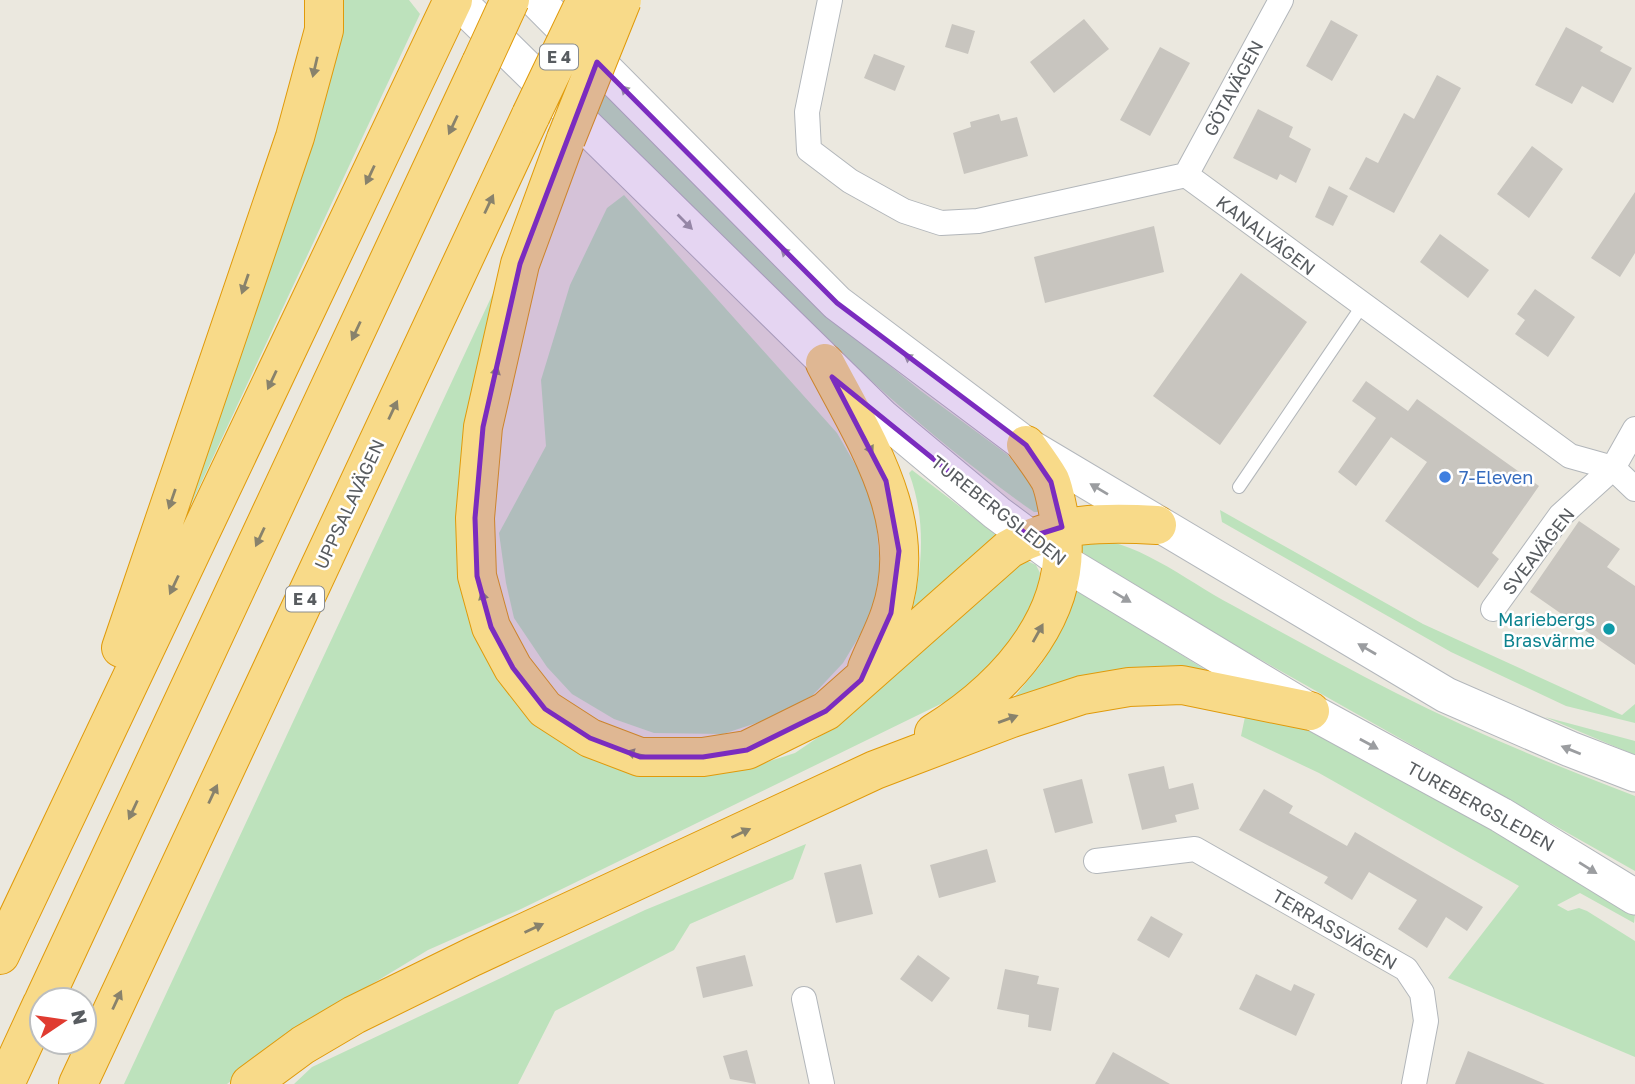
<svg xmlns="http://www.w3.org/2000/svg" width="1635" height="1084" viewBox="0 0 1635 1084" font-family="'Golos Text',sans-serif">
  <rect width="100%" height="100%" fill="#ebe8df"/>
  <!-- green -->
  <path fill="#bde2bc" d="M 342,0 L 409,0 L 420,14 L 167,556 L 333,71 Z
    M 604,93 L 821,310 L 921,391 L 1008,455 L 1031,484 L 1040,512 L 1034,512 C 871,398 738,250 596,111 Z
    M 624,195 L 837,433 L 867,485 L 876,520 L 880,567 L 872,615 L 843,663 L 813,695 L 775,717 L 723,734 L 654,733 L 614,719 L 572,694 L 547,667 L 514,618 L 506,583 L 499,533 L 546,446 L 541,380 L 570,285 L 607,208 Z
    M 502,274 L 456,507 L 468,598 L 539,718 L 751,767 L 795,753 L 842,721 L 1023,559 L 1036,565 L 1040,573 C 1034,630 994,661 955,697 L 521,909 L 428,950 L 295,1031 L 227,1084 L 124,1084 Z
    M 912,470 L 1001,538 L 912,611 C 923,566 926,518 909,473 Z
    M 1220,510 L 1423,624 L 1622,715 L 1635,704 L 1635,723 L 1566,706 L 1451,652 L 1222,522 Z
    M 1079,537 C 1136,538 1183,579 1232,605 C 1286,635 1341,665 1396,693 C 1473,732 1554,765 1635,796 L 1635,871 L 1194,622 L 1092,560 L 1080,550 Z
    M 1076,589 L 1204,669 L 1012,700 L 1042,663 L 1062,628 Z
    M 1246,712 L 1298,725 L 1320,735 L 1548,861 L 1635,914 L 1634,923 L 1580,893 L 1557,905 L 1568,911 L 1579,908 L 1587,911 L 1635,941 L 1635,1057 L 1448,978 L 1519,886 L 1319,773 L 1241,736 Z
    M 1545,717 L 1635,741 L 1635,755 Z
    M 806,844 L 793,879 L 690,924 L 674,950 L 555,1011 L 518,1084 L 294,1084 L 312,1067 L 645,910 Z"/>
  <!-- building -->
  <path fill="#c8c5bf" d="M 1084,19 L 1109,49 L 1054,93 L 1030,62 Z
    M 1331,20 L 1358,35 L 1332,81 L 1306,66 Z
    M 952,24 L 975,31 L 968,54 L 945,47 Z
    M 1566,27 L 1603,47 L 1600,51 L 1632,68 L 1613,103 L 1582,86 L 1572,104 L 1535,85 Z
    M 1160,47 L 1190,63 L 1150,136 L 1120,120 Z
    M 874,54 L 905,66 L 895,91 L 864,78 Z
    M 1437,75 L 1461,88 L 1394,213 L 1349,189 L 1366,157 L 1378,163 L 1404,113 L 1414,119 Z
    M 1258,109 L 1293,127 L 1289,137 L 1311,149 L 1296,183 L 1280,174 L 1277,180 L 1233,158 Z
    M 999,114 L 1001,121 L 1017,117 L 1028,156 L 964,174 L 953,133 L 971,127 L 970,122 Z
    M 1532,146 L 1563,169 L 1529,218 L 1497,194 Z
    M 1329,186 L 1348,196 L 1333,226 L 1315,217 Z
    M 1635,192 L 1635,253 L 1620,277 L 1591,258 Z
    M 1154,226 L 1164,272 L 1045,303 L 1034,257 Z
    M 1440,234 L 1489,270 L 1468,298 L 1420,262 Z
    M 1241,273 L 1307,322 L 1220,445 L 1153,396 Z
    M 1535,289 L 1575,317 L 1548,357 L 1515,334 L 1525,320 L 1517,314 Z
    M 1366,381 L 1408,411 L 1417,399 L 1539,486 L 1492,553 L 1499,559 L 1478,588 L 1385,521 L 1427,462 L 1391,437 L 1356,486 L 1338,472 L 1376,418 L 1352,401 Z
    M 1579,521 L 1620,549 L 1607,567 L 1635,586 L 1635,665 L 1530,592 Z
    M 1164,766 L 1169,789 L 1193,783 L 1199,809 L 1175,815 L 1177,822 L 1142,830 L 1128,774 Z
    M 1082,779 L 1093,823 L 1055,833 L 1043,789 Z
    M 1264,789 L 1293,806 L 1289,813 L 1347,846 L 1355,832 L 1483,907 L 1467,931 L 1446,917 L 1427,948 L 1398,929 L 1417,900 L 1369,872 L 1352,900 L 1324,883 L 1328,877 L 1239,830 Z
    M 987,849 L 996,882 L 939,898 L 930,865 Z
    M 861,864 L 873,914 L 836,923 L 824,873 Z
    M 1151,916 L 1183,934 L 1169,958 L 1137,940 Z
    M 745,955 L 753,986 L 703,998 L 696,967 Z
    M 918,955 L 950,978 L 932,1002 L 900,979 Z
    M 1005,969 L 1039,976 L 1037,984 L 1059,988 L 1051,1031 L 1028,1027 L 1029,1015 L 997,1009 Z
    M 1256,974 L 1291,991 L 1294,984 L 1315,994 L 1296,1036 L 1239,1009 Z
    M 747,1050 L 756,1084 L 730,1079 L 723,1056 Z
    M 1468,1051 L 1545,1084 L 1455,1084 Z
    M 1113,1052 L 1170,1084 L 1095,1084 Z"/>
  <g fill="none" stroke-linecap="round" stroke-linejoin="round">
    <!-- lane casing -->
    <g stroke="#b2b6ba" stroke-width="14">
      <path id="lane" d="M 1239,487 L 1362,306"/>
    </g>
    <!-- street casing -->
    <g stroke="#b2b6ba" stroke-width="26">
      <path id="street" d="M 830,0 L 807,112 L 809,150 L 850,181 L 904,211 L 941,223 L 978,221 L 1186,175 L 1570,456 L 1613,468 L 1635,489
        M 1186,175 L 1281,0
        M 1493,609 L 1560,516 L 1613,468 L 1635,429
        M 1096,861 L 1195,849 L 1406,969 L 1422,993 L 1426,1021 L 1414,1084
        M 804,999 L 822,1084"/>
    </g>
    <!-- secondary casing -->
    <g stroke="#b3b7bc" stroke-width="37">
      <path id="secondary" d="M 457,0 L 882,417 L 997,513 L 1063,562 L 1310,711 L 1501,815 L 1635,897
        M 536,0 L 837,303 L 1026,445 L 1446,695 L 1570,749 L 1635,774"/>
    </g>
    <!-- highway casing -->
    <g stroke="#e09a0a" stroke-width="40">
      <path id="highway" d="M 566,139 L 520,264 L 483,427 L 475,518 L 477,576 L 491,627 L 513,668 L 545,709 L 590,738 L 640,757 L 703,757 L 747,750 L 826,711 L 1009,549 C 1057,522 1103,522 1157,525
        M 825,363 C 865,440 922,522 890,614 C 884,632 874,650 867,668
        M 121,648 L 295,137 L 324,30 L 324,0
        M 934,733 C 1009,686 1082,607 1058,511 C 1056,501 1054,489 1050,480 C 1043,468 1034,456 1026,445
        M 0,955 L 453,0
        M 44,1000 L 481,63
        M 5,1084 L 42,1004
        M 78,1084 L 531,115
        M 250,1084 L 303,1045 L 354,1015 L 472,957 L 875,770 L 1012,718 L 1082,695 L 1129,687 L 1182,685 L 1310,711"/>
    </g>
    <!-- lane -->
    <use href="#lane" stroke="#fff" stroke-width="12"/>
    <!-- street -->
    <use href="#street" stroke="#fff" stroke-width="24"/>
    <!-- secondary -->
    <use href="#secondary" stroke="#fff" stroke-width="35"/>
    <!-- highway -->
    <use href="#highway" stroke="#f8da89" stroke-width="38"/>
    <!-- highway-bridge casing -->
    <g stroke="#e09a0a" stroke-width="40" stroke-linecap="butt">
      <path id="highway-bridge" d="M 481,63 L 510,0
        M 531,115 L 586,0
        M 566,139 L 622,0"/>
    </g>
    <!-- highway-bridge -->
    <use href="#highway-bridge" stroke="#f8da89" stroke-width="38"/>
  </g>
  <!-- one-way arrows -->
  <defs><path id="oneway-solid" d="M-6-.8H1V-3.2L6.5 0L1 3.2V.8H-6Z" transform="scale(1.75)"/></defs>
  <g fill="#88826c">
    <use href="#oneway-solid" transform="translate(315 67) rotate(103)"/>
    <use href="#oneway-solid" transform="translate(453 125) rotate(115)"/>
    <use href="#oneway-solid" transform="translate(370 175) rotate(115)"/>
    <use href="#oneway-solid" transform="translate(489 204) rotate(-65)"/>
    <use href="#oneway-solid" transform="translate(245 284) rotate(109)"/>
    <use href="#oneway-solid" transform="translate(356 331) rotate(115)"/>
    <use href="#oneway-solid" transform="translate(495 376) rotate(-77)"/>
    <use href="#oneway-solid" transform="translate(272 380) rotate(115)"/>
    <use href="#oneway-solid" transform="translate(393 410) rotate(-65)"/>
    <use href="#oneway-solid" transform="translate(868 445) rotate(62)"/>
    <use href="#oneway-solid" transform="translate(172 499) rotate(109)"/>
    <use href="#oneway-solid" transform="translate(260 537) rotate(115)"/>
    <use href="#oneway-solid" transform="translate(174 585) rotate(115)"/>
    <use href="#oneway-solid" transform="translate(484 601) rotate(-105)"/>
    <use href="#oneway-solid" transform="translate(1038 633) rotate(-61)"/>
    <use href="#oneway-solid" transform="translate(1008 719) rotate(-20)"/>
    <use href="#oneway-solid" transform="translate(636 754) rotate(-166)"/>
    <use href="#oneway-solid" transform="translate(213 794) rotate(-65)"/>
    <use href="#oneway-solid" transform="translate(133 810) rotate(115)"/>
    <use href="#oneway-solid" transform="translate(741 833) rotate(-25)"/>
    <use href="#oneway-solid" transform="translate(534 928) rotate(-25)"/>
    <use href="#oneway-solid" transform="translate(117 1000) rotate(-65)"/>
  </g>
  <g fill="#9b9da0">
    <use href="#oneway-solid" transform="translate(628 93) rotate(-135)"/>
    <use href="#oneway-solid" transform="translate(685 222) rotate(45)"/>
    <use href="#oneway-solid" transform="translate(788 255) rotate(-135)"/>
    <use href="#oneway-solid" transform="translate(912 360) rotate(-143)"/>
    <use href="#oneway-solid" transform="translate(1099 489) rotate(-149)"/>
    <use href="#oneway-solid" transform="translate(1122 597) rotate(31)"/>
    <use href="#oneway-solid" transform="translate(1367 649) rotate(-150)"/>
    <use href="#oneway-solid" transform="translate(1369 744) rotate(29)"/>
    <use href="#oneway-solid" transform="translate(1571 750) rotate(-158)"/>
    <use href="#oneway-solid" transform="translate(1588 868) rotate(32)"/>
  </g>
  <!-- marked area -->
  <path fill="#7b2cbf" fill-opacity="0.2" stroke="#7b2cbf" stroke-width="5" stroke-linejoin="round" d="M 597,62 L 837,303 L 1026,445 L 1051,482 L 1062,527 L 1030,537 L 832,377 L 886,481 L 899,551 L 891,613 L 861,680 L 826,711 L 747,750 L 703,757 L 640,757 L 590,738 L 545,709 L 513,668 L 491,627 L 477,576 L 475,518 L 483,427 L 520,264 Z"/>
  <!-- markers -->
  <circle fill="#3f7fe0" stroke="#fff" stroke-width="2.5" cx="1445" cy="477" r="7"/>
  <circle fill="#0f9aa8" stroke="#fff" stroke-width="2.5" cx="1609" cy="629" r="7"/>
  <g text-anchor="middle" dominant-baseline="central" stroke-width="5" stroke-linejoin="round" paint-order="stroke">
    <!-- shield labels -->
    <g fill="#fff" stroke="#8a8d90" stroke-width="2">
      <rect x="540" y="44.5" width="38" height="25" rx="5"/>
      <rect x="286" y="586.5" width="38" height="25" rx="5"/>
    </g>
    <g font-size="16" font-weight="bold" fill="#585c60">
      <text x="559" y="57">E 4</text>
      <text x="305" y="599">E 4</text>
    </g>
    <!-- street labels -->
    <g font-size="18" fill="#585c60" stroke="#fff">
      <text transform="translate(1233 88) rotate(-62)">GÖTAVÄGEN</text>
      <text transform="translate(1266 235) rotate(37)">KANALVÄGEN</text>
      <text transform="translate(349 504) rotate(-65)">UPPSALAVÄGEN</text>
      <text transform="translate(999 510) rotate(38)">TUREBERGSLEDEN</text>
      <text transform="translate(1538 551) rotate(-52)">SVEAVÄGEN</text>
      <text transform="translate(1481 806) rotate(29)">TUREBERGSLEDEN</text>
      <text transform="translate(1335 929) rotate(30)">TERRASSVÄGEN</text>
    </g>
    <!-- shop labels -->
    <g font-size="18" fill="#366cbe" stroke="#fff" text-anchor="start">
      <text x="1459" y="477">7-Eleven</text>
    </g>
    <!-- culture labels -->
    <g font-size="18" fill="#0d838f" stroke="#fff" text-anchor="end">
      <text x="1595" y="619">Mariebergs<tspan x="1595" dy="21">Brasvärme</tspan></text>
    </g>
  </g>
  <!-- north arrow -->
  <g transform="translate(63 1021) rotate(77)"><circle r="33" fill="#ffffff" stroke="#bcbebf" stroke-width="2"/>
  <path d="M0-5L12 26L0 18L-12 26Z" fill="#e03b30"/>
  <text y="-10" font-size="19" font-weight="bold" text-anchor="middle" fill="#585c60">N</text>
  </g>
</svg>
